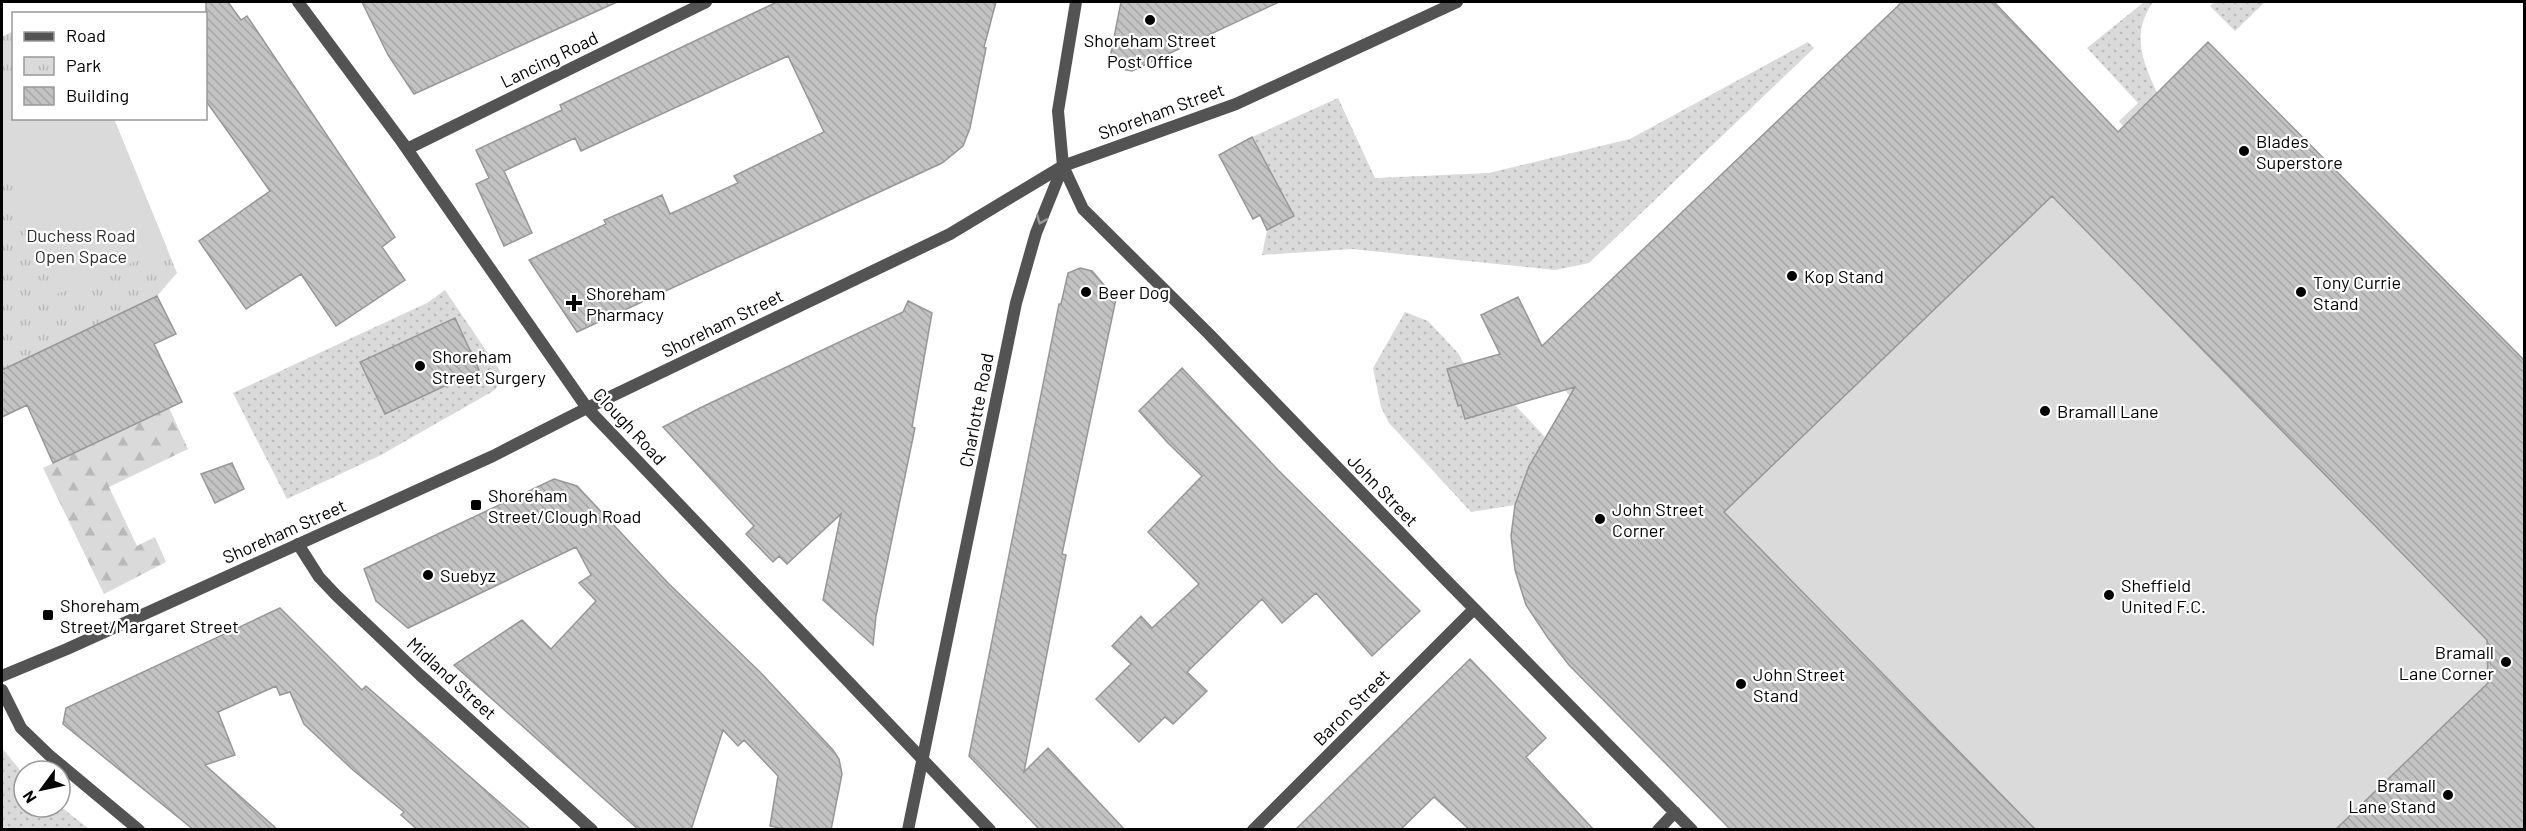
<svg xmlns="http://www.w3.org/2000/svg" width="2526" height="831" viewBox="0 0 2526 831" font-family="Barlow,sans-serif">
  <defs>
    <pattern id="grass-dots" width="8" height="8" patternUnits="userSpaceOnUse" patternTransform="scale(1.5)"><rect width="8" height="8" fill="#dadada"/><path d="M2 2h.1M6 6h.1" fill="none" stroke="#b9b9b9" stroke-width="1.8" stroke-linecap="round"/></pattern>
    <pattern id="forest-firs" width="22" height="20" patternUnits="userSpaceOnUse" patternTransform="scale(1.5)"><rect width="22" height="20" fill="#dadada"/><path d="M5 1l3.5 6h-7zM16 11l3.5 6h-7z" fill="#b9b9b9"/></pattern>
    <pattern id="park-tufts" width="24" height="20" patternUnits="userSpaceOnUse" patternTransform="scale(1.5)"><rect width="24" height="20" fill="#dadada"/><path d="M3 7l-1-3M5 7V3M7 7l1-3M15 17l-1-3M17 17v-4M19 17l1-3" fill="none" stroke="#b9b9b9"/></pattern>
    <pattern id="building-back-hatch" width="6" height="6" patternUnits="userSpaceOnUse" patternTransform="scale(1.5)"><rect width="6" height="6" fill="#c3c3c3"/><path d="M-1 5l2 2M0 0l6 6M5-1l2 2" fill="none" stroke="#a6a6a6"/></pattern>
  </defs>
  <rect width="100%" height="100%" fill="#fff"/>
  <!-- grass -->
  <path fill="url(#grass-dots)" d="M 2144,2 L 2153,2 C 2131,35 2142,59 2157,93 L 2123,126 L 2119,121 L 2138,103 L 2087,48 Z
    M 2215,2 L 2265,2 L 2235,31 L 2210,6 Z
    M 1808,42 L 1814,48 L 1589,263 L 1555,270 L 1352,249 L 1262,255 L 1267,230 L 1294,216 L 1252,137 L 1338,98 L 1375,178 L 1489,173 L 1630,139 Z
    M 445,290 L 500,371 L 502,379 L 495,390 L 381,455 L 287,499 L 233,393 L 427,303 Z
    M 1405,312 L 1428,321 L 1458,353 L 1464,364 L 1447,369 L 1457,405 L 1461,405 L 1465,419 L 1515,405 L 1545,437 L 1529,466 L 1515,505 L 1471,512 L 1389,423 L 1381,407 L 1373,368 Z
    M 2,748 L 24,775 L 24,807 L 60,806 L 89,829 L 2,829 Z"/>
  <!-- forest -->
  <path fill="url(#forest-firs)" d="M 169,408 L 188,449 L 109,487 L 137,546 L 155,537 L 166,562 L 104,594 L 43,468 Z"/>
  <!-- park -->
  <path fill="url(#park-tufts)" d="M 13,31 L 14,118 L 114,119 L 177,273 L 157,296 L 2,370 L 2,37 Z"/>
  <!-- garden -->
  <path fill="#dadada" d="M 1902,2 L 1994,2 L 2119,132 L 2208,42 L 2524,360 L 2524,829 L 1731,829 L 1548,638 C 1540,626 1531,615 1526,603 C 1495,525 1521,460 1575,401 L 1531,356 Z
    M 13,71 L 14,118 L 114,119 L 167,248 L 57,294 L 2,160 L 2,76 Z"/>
  <!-- building -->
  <path fill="url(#building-back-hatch)" stroke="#979797" stroke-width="1.5" d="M 206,2 L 228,2 L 241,20 L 247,16 L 395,237 L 382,247 L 405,280 L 336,326 L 301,274 L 246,309 L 199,241 L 270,191 L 206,101 Z
    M 362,2 L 617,2 L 414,94 L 388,55 Z
    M 777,2 L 996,2 L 984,47 L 986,48 L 970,128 L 963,146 L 942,163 L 577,332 L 529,260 L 606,224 L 604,220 L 662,195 L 670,214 L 738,183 L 734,176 L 824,132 L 788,56 L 581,151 L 575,138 L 504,171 L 532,233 L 504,246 L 476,184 L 489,178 L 476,150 L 562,110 L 560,105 Z
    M 1121,2 L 1279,2 L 1132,71 L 1122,69 L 1110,58 Z
    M 1902,2 L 1994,2 L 2118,132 L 2208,42 L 2524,360 L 2524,830 L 2335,830 L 2488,683 L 2487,640 L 2052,196 L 1724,512 L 2036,830 L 1731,830 L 1569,665 L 1548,638 L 1526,605 L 1515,570 L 1511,536 L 1515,505 L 1529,466 L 1575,387 L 1465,419 L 1461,405 L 1458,406 L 1447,369 L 1500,354 L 1481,315 L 1518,297 L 1542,346 Z
    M 1252,137 L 1294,216 L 1267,230 L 1260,215 L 1253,219 L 1219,155 Z
    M 1080,268 L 1092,271 L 1116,299 L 1062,554 L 1066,555 L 1024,772 L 1048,748 L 1125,830 L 1040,830 L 969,756 L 1059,304 L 1061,304 L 1068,273 Z
    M 157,296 L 176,334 L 154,344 L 182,402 L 53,463 L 27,405 L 2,417 L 2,370 Z
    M 908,301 L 932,313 L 912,427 L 915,428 L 876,616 L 873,645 L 823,600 L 841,514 L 787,564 L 779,556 L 773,562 L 746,534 L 754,526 L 663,427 L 702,407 L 903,312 Z
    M 455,318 L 479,370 L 385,414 L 360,362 Z
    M 1182,368 L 1278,470 L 1420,611 L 1372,656 L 1316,593 L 1282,623 L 1262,599 L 1187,672 L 1207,691 L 1173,724 L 1165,717 L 1139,742 L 1096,699 L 1131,664 L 1112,646 L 1141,616 L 1152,628 L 1199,584 L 1148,532 L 1202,476 L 1168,443 L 1139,411 Z
    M 232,463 L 244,489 L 215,503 L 201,474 Z
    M 554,479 L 577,486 L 668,583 L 760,672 L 833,750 L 839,759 L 842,774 L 831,830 L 788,830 L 770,826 L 778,776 L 744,740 L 738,746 L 723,730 L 691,830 L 639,830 L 454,665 L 522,620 L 551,649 L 596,601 L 579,583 L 591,575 L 576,547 L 408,628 L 376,601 L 364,569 Z
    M 280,608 L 362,690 L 366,686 L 531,830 L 418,830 L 401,815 L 404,812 L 353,770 L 304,724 L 290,692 L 280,695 L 276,686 L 218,712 L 235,755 L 205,765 L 278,830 L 194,830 L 63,724 L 66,708 Z
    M 1470,659 L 1546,738 L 1526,757 L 1594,830 L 1470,830 L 1434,797 L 1400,830 L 1295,830 Z"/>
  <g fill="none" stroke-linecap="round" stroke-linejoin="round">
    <!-- minor -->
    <path stroke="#535353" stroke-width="12" d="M 298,2 L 402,142 L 587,408 L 990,830
      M 407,149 L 706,2
      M 1063,166 L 1083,209 L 1209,334 L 1443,577 L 1692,830
      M 298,544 L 319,577 L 336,595 L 420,675 L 592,830
      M 2,690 L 21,728 L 49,755 L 139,830
      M 908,830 L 1016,303 L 1036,233 L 1063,166
      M 1253,830 L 1474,609
      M 1658,830 L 1675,812"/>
    <!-- tertiary -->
    <path stroke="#535353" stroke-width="12" d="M 1063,166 L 1058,111 L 1076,2
      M 2,676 L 67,649 L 493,456 L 587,408 L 950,234 L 1063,166 L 1236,104 L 1457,2"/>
  </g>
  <!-- one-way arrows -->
  <defs><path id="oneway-chevron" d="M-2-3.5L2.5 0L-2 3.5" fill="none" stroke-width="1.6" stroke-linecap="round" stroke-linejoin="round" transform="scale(1.5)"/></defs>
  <use stroke="#989898" href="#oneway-chevron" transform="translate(1041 220) rotate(112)"/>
  <!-- markers -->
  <g fill="#000" stroke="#fff" stroke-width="2">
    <circle cx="1150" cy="20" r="6"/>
    <circle cx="2244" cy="151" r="6"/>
    <circle cx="1792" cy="276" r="6"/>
    <circle cx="1086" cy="292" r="6"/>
    <circle cx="2301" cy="292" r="6"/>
    <path d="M571 294h6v6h6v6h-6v6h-6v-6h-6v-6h6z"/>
    <circle cx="420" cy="366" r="6"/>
    <circle cx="2045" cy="411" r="6"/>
    <rect x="470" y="499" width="12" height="12" rx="3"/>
    <circle cx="1600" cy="519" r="6"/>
    <circle cx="428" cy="575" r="6"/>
    <circle cx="2109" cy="595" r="6"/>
    <rect x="42" y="609" width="12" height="12" rx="3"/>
    <circle cx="2506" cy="662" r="6"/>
    <circle cx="1741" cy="684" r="6"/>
    <circle cx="2448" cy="795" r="6"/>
  </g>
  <g text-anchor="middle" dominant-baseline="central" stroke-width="4.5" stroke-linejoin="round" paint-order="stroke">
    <!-- poi labels -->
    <g font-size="18" fill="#000" stroke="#fff" text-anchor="start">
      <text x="1150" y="40" text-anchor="middle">Shoreham Street<tspan x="1150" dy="21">Post Office</tspan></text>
      <text x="2256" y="141">Blades<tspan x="2256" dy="21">Superstore</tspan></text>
      <text x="1804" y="276">Kop Stand</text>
      <text x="2313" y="282">Tony Currie<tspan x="2313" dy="21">Stand</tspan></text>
      <text x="1098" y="292">Beer Dog</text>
      <text x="586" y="293">Shoreham<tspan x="586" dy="21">Pharmacy</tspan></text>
      <text x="432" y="356">Shoreham<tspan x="432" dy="21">Street Surgery</tspan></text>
      <text x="2057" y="411">Bramall Lane</text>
      <text x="488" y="495">Shoreham<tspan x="488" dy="21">Street/Clough Road</tspan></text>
      <text x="1612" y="509">John Street<tspan x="1612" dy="21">Corner</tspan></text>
      <text x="440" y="575">Suebyz</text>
      <text x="2121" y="585">Sheffield<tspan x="2121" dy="21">United F.C.</tspan></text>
      <text x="60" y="605">Shoreham<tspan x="60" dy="21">Street/Margaret Street</tspan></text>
      <text x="2494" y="652" text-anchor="end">Bramall<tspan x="2494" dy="21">Lane Corner</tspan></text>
      <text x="1753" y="674">John Street<tspan x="1753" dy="21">Stand</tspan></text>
      <text x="2436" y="785" text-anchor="end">Bramall<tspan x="2436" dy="21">Lane Stand</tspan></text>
    </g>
    <!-- street labels -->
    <g font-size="18" fill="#000" stroke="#fff">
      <text transform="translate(549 59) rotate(-26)">Lancing Road</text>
      <text transform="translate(1161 111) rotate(-20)">Shoreham Street</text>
      <text transform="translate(722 323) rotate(-26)">Shoreham Street</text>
      <text transform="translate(976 410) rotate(-79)">Charlotte Road</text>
      <text transform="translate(630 426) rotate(47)">Clough Road</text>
      <text transform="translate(1383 490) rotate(46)">John Street</text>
      <text transform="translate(284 531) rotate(-24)">Shoreham Street</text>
      <text transform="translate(452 678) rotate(42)">Midland Street</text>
      <text transform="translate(1351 707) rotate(-45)">Baron Street</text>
    </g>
    <!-- park labels -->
    <g font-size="18" fill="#313131" stroke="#fff">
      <text x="81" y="235">Duchess Road<tspan x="81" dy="21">Open Space</tspan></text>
    </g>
  </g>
  <!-- border -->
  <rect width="2526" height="831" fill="none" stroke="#000000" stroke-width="6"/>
  <!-- legend -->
  <rect x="12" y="12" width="195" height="108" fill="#ffffff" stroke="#999999" stroke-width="1.5"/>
  <rect x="24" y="32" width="30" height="9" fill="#535353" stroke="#999999" stroke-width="1.5"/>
  <text x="66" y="42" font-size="18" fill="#000000">Road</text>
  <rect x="24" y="57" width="30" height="18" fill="url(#park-tufts)" stroke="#999999" stroke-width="1.5"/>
  <text x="66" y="72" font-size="18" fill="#000000">Park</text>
  <rect x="24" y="87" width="30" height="18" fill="url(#building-back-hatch)" stroke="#999999" stroke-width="1.5"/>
  <text x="66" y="102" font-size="18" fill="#000000">Building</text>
  <!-- north arrow -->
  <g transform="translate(42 789) rotate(237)"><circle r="28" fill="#ffffff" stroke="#999999" stroke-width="1.5"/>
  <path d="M0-4.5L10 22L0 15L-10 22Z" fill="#000000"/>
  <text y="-9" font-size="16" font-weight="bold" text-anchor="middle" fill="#000000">N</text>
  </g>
</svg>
